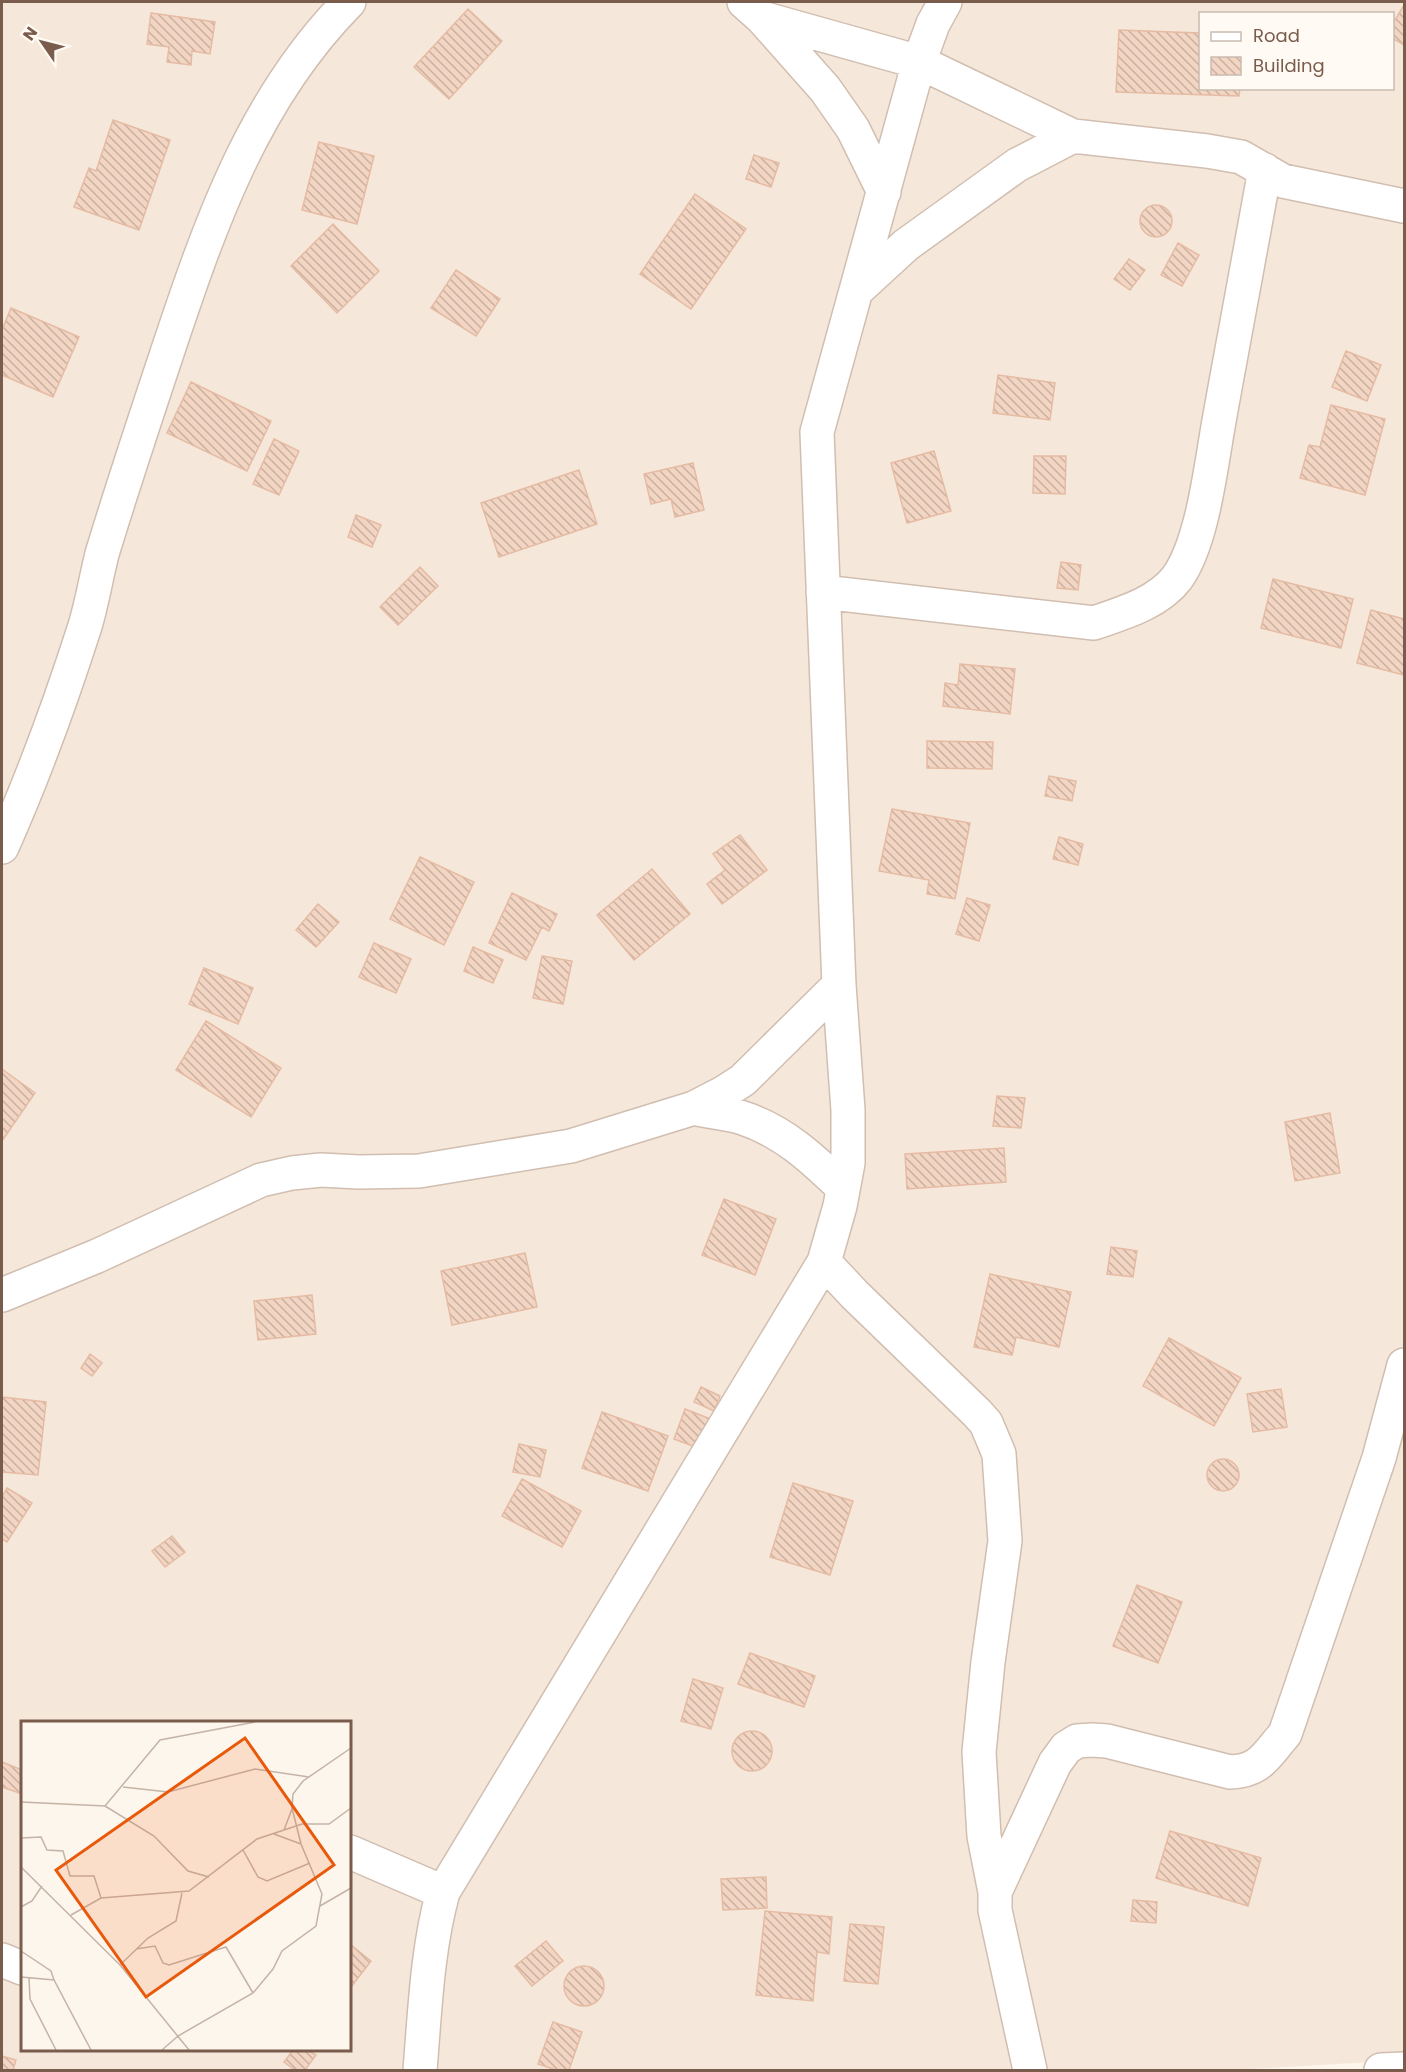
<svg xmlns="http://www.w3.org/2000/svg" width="1406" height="2072" viewBox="0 0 1406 2072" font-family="Poppins,sans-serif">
  <defs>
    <pattern id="building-back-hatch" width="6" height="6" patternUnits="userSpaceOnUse" patternTransform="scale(1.5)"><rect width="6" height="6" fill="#f3d5c3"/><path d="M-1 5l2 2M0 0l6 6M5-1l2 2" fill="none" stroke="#cab0a1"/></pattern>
  </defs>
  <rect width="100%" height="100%" fill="#fdf6ec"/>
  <!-- residential -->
  <path fill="#f5e8da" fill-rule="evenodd" d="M 2,2 L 1404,2 L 1404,2060 L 1236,2070 L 2,2070 ZM 1200,14 L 1392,14 L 1392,88 L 1200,88 ZM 22,1722 L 350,1722 L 350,2050 L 22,2050 Z"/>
  <!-- building -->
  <path fill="url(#building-back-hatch)" stroke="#e6bba3" stroke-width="1.5" d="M 1404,5 L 1404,45 L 1392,38 L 1392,25 Z
    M 468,9 L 502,41 L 449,99 L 414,67 Z
    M 151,13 L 215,22 L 210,54 L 192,51 L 191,65 L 167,62 L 169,47 L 147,44 Z
    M 1119,30 L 1200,33 L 1199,55 L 1200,56 L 1200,88 L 1240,88 L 1239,96 L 1116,92 Z
    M 113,120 L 170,140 L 139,230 L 74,207 L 89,168 L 96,171 Z
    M 319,142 L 374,156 L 357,224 L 302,210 Z
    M 754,155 L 779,163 L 771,187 L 746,179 Z
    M 695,194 L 746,229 L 691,309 L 640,274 Z
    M1140 221a16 16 0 1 1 32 0a16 16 0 1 1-32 0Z
    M 333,224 L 379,271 L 337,313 L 291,266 Z
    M 1178,243 L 1199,255 L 1182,286 L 1161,275 Z
    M 1129,259 L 1145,270 L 1130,290 L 1114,279 Z
    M 456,270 L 500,299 L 476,336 L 431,308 Z
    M 11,308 L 79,337 L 53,397 L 2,375 L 2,330 Z
    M 1346,351 L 1381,365 L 1367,401 L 1332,387 Z
    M 998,375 L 1055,383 L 1050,420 L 993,413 Z
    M 191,382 L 271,421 L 247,471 L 167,433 Z
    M 1331,405 L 1385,419 L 1365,495 L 1300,478 L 1309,445 L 1320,447 Z
    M 274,439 L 299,451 L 279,495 L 253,484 Z
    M 934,451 L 951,511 L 907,523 L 891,463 Z
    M 1034,456 L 1066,456 L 1065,494 L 1033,493 Z
    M 693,463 L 704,510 L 675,517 L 671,499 L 651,504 L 644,474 Z
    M 579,470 L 597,524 L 499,557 L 481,503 Z
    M 356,515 L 381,525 L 372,547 L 348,537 Z
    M 1061,562 L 1081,565 L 1078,590 L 1057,588 Z
    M 420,567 L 438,586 L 398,625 L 380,607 Z
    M 1273,579 L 1353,599 L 1341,648 L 1261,628 Z
    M 1371,610 L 1404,619 L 1404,675 L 1357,663 Z
    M 960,664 L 1015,669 L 1010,714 L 943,706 L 945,683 L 958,685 Z
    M 927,741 L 993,742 L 992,769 L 927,768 Z
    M 1049,776 L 1076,781 L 1072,801 L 1045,796 Z
    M 892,809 L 970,823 L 955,899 L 927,894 L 929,880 L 879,871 Z
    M 740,835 L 767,870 L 722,904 L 707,884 L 725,870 L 713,854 Z
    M 1059,837 L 1083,844 L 1078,865 L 1053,859 Z
    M 420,857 L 474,882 L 444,945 L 390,919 Z
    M 652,869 L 690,914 L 634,960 L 597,915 Z
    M 512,893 L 557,914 L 549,931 L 542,927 L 526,960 L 489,943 Z
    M 967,898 L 990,905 L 979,941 L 956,934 Z
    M 318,904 L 339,922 L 316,947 L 296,930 Z
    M 374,943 L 411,959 L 396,993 L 359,977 Z
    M 473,947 L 503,960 L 493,983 L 464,971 Z
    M 542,956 L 572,961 L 563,1004 L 533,998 Z
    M 204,968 L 253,988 L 238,1024 L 189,1004 Z
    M 206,1021 L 281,1068 L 251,1117 L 176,1070 Z
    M 2,1069 L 35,1093 L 2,1141 Z
    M 997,1096 L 1025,1098 L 1021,1128 L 993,1126 Z
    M 1330,1113 L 1340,1173 L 1295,1181 L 1285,1122 Z
    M 1004,1148 L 1006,1182 L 907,1189 L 905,1154 Z
    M 724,1199 L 776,1219 L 755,1275 L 702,1255 Z
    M 1111,1247 L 1137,1251 L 1133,1277 L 1107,1274 Z
    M 525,1253 L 537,1307 L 452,1325 L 441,1271 Z
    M 990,1274 L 1071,1292 L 1059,1347 L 1016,1337 L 1012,1355 L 974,1347 Z
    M 312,1295 L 316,1334 L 258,1340 L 254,1301 Z
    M 1169,1338 L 1241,1378 L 1214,1426 L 1143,1386 Z
    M 90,1354 L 102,1363 L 92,1376 L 81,1368 Z
    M 701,1387 L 720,1396 L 714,1411 L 694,1402 Z
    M 1281,1389 L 1287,1427 L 1253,1432 L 1247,1394 Z
    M 2,1397 L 46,1402 L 38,1475 L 2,1472 Z
    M 685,1409 L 713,1420 L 701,1449 L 674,1439 Z
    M 602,1412 L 668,1436 L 648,1491 L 582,1468 Z
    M 519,1444 L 546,1450 L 540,1477 L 513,1472 Z
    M1207 1475a16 16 0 1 1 32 0a16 16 0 1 1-32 0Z
    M 522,1479 L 581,1511 L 562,1547 L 502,1516 Z
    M 793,1483 L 853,1501 L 830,1575 L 770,1557 Z
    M 7,1488 L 32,1503 L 7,1542 L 2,1539 L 2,1497 Z
    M 172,1536 L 185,1552 L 165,1567 L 152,1551 Z
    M 1137,1585 L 1182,1602 L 1158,1663 L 1113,1646 Z
    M 750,1653 L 815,1676 L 804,1707 L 738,1684 Z
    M 693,1679 L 723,1688 L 711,1729 L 681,1721 Z
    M732 1751a20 20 0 1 1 40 0a20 20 0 1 1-40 0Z
    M 2,1762 L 22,1770 L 22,1794 L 2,1787 Z
    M 1170,1831 L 1261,1858 L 1248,1906 L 1156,1878 Z
    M 766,1877 L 767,1908 L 723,1910 L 721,1879 Z
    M 1133,1900 L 1157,1902 L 1156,1923 L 1131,1921 Z
    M 765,1911 L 832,1917 L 829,1954 L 817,1952 L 813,2001 L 756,1995 Z
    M 850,1924 L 884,1927 L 878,1984 L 844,1981 Z
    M 546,1941 L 563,1961 L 532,1986 L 515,1966 Z
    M 350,1944 L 371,1961 L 351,1987 L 350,1986 Z
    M564 1986a20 20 0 1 1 40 0a20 20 0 1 1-40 0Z
    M 553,2022 L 582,2032 L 569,2070 L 556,2070 L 538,2064 Z
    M 293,2050 L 308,2050 L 316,2055 L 305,2070 L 295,2070 L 284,2062 Z
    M 2,2056 L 16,2060 L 13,2070 L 2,2070 Z"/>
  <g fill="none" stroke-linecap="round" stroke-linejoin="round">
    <!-- minor casing -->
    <g stroke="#d1beb0" stroke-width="36">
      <path id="minor" d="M 744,2 L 762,18 L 919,62 L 1073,136 L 1207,151 L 1241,157 L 1283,181 L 1404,206
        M 762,18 L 825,89 L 853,129 L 884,192
        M 857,290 L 906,245 L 1017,165 L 1073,136
        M 823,592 L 1094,623 C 1123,613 1158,603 1177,578 C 1203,542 1211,465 1219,421 C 1234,337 1250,253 1265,170
        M 2,847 C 34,775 61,701 85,626 C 92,603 96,578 102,554 C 122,488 144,422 166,356 C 209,227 252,100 349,2
        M 694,1108 C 709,1112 725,1113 740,1117 C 782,1130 812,1158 843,1188
        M 824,1262 L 855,1295 L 977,1413 L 986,1423 L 999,1454 L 1005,1541 L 988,1662 L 979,1752 L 984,1836 L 995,1892 L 995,1910 L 1030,2070
        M 2,1295 L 97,1256 L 261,1180 L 292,1173 L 321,1170 L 359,1172 L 419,1171 L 571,1146 L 694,1108 L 723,1093 L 743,1080 L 839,985
        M 350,1852 L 443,1892
        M 995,1892 L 1055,1763 L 1066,1748 L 1077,1741 L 1092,1740 L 1107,1741 L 1230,1772 C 1261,1771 1266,1755 1285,1734 L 1379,1458 L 1404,1365
        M 2,1960 L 22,1968
        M 420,2070 C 425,2010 427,1950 443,1892 L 824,1262 L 840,1206 L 848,1163 L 848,1110 L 839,985 L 817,432 L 919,62 L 933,24 L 945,2
        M 1381,2070 L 1404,2069"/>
    </g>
    <!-- minor -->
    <use href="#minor" stroke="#fff" stroke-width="33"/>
  </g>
  <!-- overview -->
  <g transform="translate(21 1721)">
    <rect width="330" height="330" fill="#fdf6ec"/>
    <path fill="none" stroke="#c5b3a7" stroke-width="1.5" d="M 102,66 L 147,71 L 234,48 L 288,56M 0,81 L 84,85 L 139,19 L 234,1M 84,85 L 133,115 L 167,150 L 188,156M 263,109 L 271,88M 253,113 L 280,123M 0,117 L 20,116 L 26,129 L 42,130 L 49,155 L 73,155 L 80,177M 222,129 L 237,156 L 246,160 L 289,142M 0,146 L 99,244 L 168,329M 299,185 L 330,167M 0,186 L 11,180 L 21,165M 50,194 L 80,177 L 168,170 L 236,118 L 281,103 L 308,103 L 330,87M 115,228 L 134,225 L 142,242 L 148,244 L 205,226 L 232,272M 0,230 L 30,250 L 33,259M 99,244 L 127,217 L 155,200 L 161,172M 0,256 L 33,259 L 70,329M 8,257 L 9,278 L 35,329M 141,329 L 157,315 L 232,272 L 252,248 L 261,230 L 295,205 L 301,173 L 280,123 L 271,87 L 272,73 L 282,60 L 330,27"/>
    <path fill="#e8590c" fill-opacity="0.15" stroke="#e8590c" stroke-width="3" d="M 224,17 L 313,144 L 125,276 L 35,149 Z"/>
    <rect width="330" height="330" fill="none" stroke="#7a5c4d" stroke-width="3"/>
  </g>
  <!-- border -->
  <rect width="1406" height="2072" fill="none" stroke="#7a5c4d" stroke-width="6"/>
  <!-- legend -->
  <rect x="1199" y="12" width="195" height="78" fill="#fffaf3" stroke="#cabbb1" stroke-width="1.5"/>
  <rect x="1211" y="32" width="30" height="9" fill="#ffffff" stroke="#cabbb1" stroke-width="1.5"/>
  <text x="1253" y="42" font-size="18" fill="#7a5c4d">Road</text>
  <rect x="1211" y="57" width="30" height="18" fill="url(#building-back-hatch)" stroke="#cabbb1" stroke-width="1.5"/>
  <text x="1253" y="72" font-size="18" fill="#7a5c4d">Building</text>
  <!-- north arrow -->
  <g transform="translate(42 42) rotate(305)" stroke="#fffaf3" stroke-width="4.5" paint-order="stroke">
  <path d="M0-4.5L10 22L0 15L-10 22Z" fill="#7a5c4d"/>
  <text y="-9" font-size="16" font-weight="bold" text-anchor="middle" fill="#7a5c4d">N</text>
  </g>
</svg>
